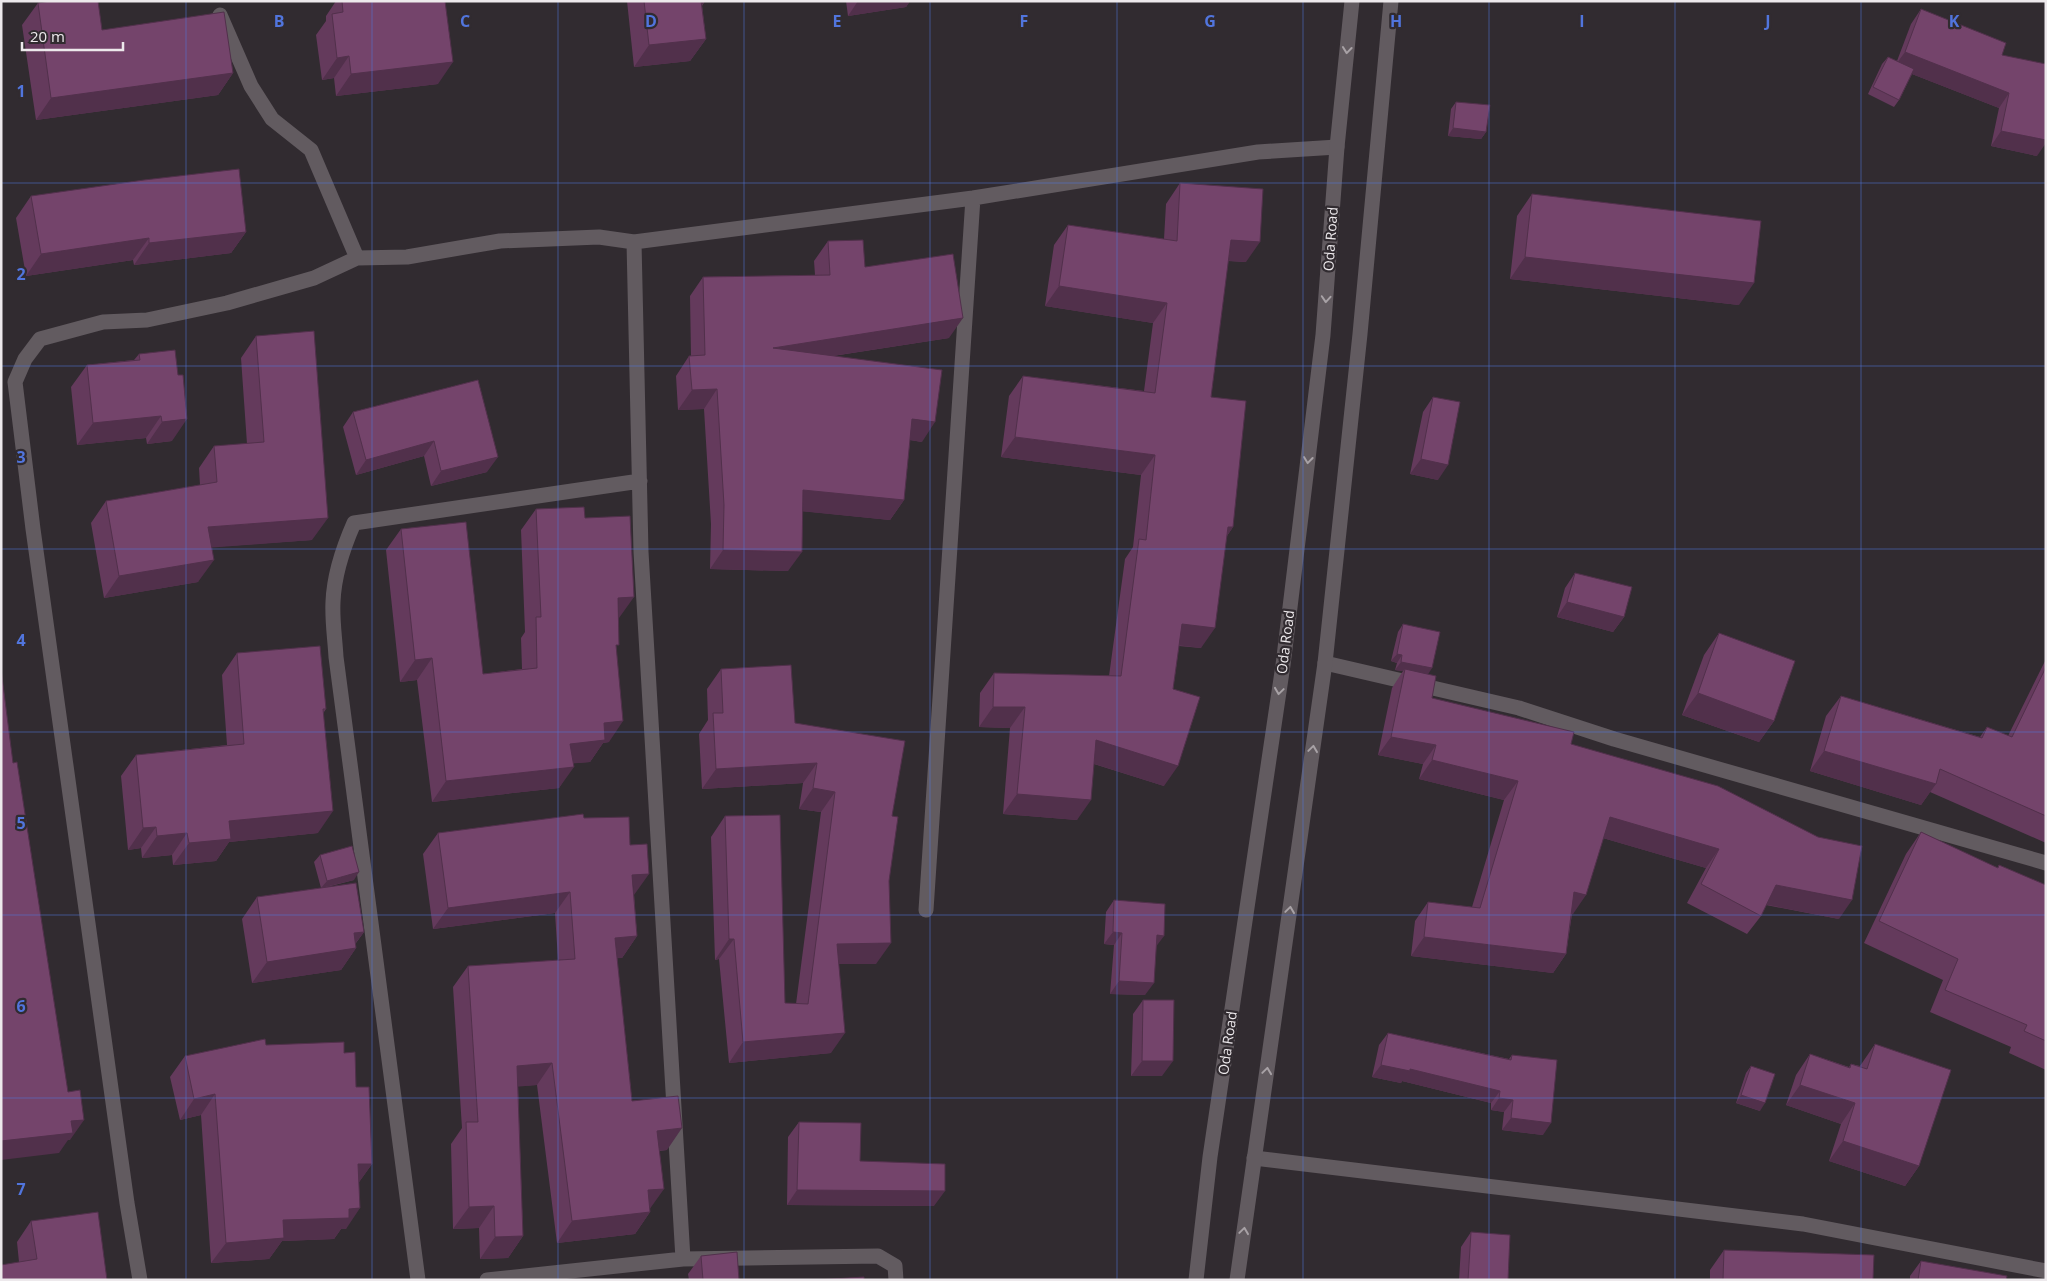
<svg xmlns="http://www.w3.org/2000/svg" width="2047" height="1281" viewBox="0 0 2047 1281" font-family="'Open Sans',sans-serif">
  <rect width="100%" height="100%" fill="#312b30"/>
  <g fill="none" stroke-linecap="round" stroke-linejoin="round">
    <!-- street -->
    <path stroke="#625b60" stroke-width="15" d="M 220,15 L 251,86 L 272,119 L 311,150 L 357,258
      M 1325,663 L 1519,708 L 1614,739 L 2046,863
      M 926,910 L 973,198
      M 1254,1158 L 1803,1224 L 2046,1271
      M 683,1259 L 641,552 L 634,242 L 973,198 L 1258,152 L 1337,147
      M 140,1280 L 127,1203 L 33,529 L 15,382 L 25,359 L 40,339 L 103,322 L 147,320 L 227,303 L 314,278 L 357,258 L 407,257 L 500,241 L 599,237 L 634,242
      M 418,1280 L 336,657 C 335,639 332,620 333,602 C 334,574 343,548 354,523 L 640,481
      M 487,1280 L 683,1259 L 878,1256 L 895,1266 L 896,1280"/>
    <!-- secondary -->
    <path stroke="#625b60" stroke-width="15" d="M 1196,1280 L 1210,1157 L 1283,665 L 1323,335 L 1337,147 L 1352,1
      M 1237,1280 L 1325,663 L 1360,334 L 1391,1"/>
  </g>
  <!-- wall -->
  <path fill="#643a5c" d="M 336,1 L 445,1 L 438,84 L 336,96 L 334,78 L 322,80 L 316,35 L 326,21 L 326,16 Z
    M 627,1 L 705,1 L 702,6 L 706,39 L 690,61 L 634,67 Z
    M 846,1 L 910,1 L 906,7 L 848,16 Z
    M 38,3 L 102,30 L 233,73 L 218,95 L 36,120 L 22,25 Z
    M 1921,9 L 2002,55 L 2037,156 L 1991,146 L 1999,108 L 1912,74 L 1899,100 L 1894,107 L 1868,94 L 1882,64 L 1888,57 L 1897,61 L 1911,24 Z
    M 1456,102 L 1486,132 L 1481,139 L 1448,136 L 1451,109 Z
    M 1180,183 L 1246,262 L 1228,261 L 1211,397 L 1233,527 L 1227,536 L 1201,648 L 1179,646 L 1173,689 L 1164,786 L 1094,764 L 1077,820 L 1003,814 L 1010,728 L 979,727 L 980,693 L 994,673 L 1109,676 L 1125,559 L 1133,547 L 1141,475 L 1001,457 L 1009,396 L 1023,376 L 1144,391 L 1153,323 L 1045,306 L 1054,245 L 1068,225 L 1164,239 L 1166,204 Z
    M 1532,194 L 1739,305 L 1510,279 L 1517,216 Z
    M 31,196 L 246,232 L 231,253 L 134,265 L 133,260 L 26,276 L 16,218 Z
    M 828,241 L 865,267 L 949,338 L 833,356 L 922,442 L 910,440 L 904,500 L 890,520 L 802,511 L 788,571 L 710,569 L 711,524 L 704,409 L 678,410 L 676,376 L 689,356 L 691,356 L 690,296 L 703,277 L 815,275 L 814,261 Z
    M 256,336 L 312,540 L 211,547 L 198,582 L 104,598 L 91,523 L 106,501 L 200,485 L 199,468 L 214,446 L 247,444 L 241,358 Z
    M 139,354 L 172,441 L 147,444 L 146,438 L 77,445 L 71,387 L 87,365 L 134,360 Z
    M 478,380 L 487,472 L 431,486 L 424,456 L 356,475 L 343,427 L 353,412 Z
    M 1433,397 L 1438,480 L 1410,474 L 1423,412 Z
    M 536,509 L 585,518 L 618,618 L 609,742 L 603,743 L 590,762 L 574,763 L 559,788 L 432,802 L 417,680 L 400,682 L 386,550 L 401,529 L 483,674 L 522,669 L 521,638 L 525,632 L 521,530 Z
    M 1575,573 L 1624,617 L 1613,632 L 1557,617 L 1565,588 Z
    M 1403,624 L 1428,675 L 1432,698 L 1571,744 L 1839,919 L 1766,905 L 1761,916 L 1747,934 L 1687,903 L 1706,868 L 1603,838 L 1573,914 L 1572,914 L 1566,954 L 1553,973 L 1411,956 L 1415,921 L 1428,902 L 1472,907 L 1504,800 L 1419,779 L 1423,764 L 1378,755 L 1392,688 L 1403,671 L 1395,670 L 1397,663 L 1391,661 L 1398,632 Z
    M 1719,633 L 1774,721 L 1759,742 L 1682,715 L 1704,655 Z
    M 237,653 L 326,709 L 324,712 L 318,833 L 229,842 L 216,861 L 173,865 L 172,855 L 142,858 L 141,848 L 128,850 L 121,776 L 136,755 L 227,745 L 222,675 Z
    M 2046,659 L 2046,843 L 1930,792 L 1921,805 L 1810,771 L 1826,716 L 1841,696 L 1980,737 L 1987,727 L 2008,736 Z
    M 721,669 L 795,723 L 892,816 L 876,964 L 839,964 L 831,1053 L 729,1063 L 719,959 L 715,960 L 711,837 L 725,816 L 785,1003 L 796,1004 L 821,812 L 799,809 L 803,783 L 702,789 L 699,734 L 708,720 L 707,689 Z
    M 584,818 L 634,895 L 637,936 L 622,958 L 617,958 L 632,1101 L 667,1150 L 659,1151 L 650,1209 L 650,1212 L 635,1234 L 557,1243 L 537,1085 L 518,1086 L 523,1236 L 508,1258 L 480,1259 L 479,1228 L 453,1229 L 451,1144 L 462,1128 L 453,987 L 468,966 L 558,960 L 555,913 L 433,929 L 423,854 L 438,833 Z
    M 1921,832 L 1997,868 L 1999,865 L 2046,885 L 2046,1070 L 2009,1053 L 2011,1047 L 1930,1012 L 1943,980 L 1864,943 L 1906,854 Z
    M 320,855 L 354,880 L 327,887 L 364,932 L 356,943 L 356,948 L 341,970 L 252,983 L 242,919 L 257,897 L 321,888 L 314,862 Z
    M 1114,900 L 1156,947 L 1145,995 L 1110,994 L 1114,945 L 1104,944 L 1106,912 Z
    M 1143,1000 L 1162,1076 L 1131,1076 L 1133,1014 Z
    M 1388,1033 L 1509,1059 L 1512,1055 L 1543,1135 L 1502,1130 L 1504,1112 L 1491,1110 L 1491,1103 L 1402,1081 L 1401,1083 L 1372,1077 L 1379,1045 Z
    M 1875,1044 L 1919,1166 L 1905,1186 L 1829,1161 L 1841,1124 L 1786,1105 L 1796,1075 L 1810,1054 L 1849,1067 L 1851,1064 L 1860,1066 Z
    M 266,1045 L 344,1053 L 356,1087 L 372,1164 L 359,1182 L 346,1229 L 341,1229 L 334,1239 L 282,1241 L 269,1259 L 211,1263 L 201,1115 L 180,1120 L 170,1077 L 185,1056 Z
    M 1751,1066 L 1760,1111 L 1736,1103 L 1746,1073 Z
    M 799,1122 L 860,1161 L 934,1206 L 787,1205 L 788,1137 Z
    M 31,1221 L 107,1280 L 19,1262 L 17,1242 Z
    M 1471,1232 L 1508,1280 L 1459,1280 L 1461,1247 Z
    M 1724,1250 L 1873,1280 L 1710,1280 L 1710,1270 Z
    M 701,1256 L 739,1280 L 689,1280 L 688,1274 Z
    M 1921,1261 L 2006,1280 L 1910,1280 L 1910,1276 Z"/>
  <!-- shaded-wall -->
  <path fill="#51304b" d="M 698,1 L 705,1 L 693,18 Z
    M 858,1 L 910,1 L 906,7 L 848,16 Z
    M 706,39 L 690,61 L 634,67 L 649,45 Z
    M 1905,52 L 2009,93 L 1999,108 L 1894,67 Z
    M 349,56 L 334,78 L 322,80 L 337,58 Z
    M 453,62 L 438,84 L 336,96 L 351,74 Z
    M 233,73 L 218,95 L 36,120 L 51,98 Z
    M 1453,128 L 1486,132 L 1481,139 L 1448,136 Z
    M 2001,131 L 2046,140 L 2046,143 L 2037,156 L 1991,146 Z
    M 246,232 L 231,253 L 134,265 L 149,243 Z
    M 149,238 L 133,260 L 26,276 L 41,254 Z
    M 1231,240 L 1260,242 L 1246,262 L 1216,260 Z
    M 1525,257 L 1754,283 L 1739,305 L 1510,279 Z
    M 1059,286 L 1167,303 L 1153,323 L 1045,306 Z
    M 963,318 L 949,338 L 760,367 L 773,348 Z
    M 717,389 L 704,409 L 678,410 L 692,390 Z
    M 161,416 L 146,438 L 77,445 L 93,423 Z
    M 187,419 L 172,441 L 147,444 L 162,422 Z
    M 912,419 L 935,422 L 922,442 L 898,438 Z
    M 1015,437 L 1155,455 L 1141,475 L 1001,457 Z
    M 434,441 L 424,456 L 356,475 L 366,460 Z
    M 498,457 L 487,472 L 431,486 L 441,471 Z
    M 1421,459 L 1448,465 L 1438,480 L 1410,474 Z
    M 803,490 L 904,500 L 890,520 L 789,510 Z
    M 328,518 L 312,540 L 193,549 L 208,527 Z
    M 1228,527 L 1233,527 L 1219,547 Z
    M 723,550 L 802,552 L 788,571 L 710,569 Z
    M 214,560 L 198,582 L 104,598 L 119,576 Z
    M 634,597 L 619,618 L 618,598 Z
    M 1567,602 L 1624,617 L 1613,632 L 1557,617 Z
    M 1182,624 L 1215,628 L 1201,648 L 1168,644 Z
    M 1397,654 L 1402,655 L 1397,663 L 1391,661 Z
    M 432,658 L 417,680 L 400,682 L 415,660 Z
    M 1401,662 L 1432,668 L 1427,676 L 1405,669 L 1403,671 L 1395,670 Z
    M 1698,693 L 1774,721 L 1759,742 L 1682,715 Z
    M 993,707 L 1025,707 L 1010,728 L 979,727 Z
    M 623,721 L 609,742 L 603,743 L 590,762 L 555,765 L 570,744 L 604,723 Z
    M 1391,737 L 1436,745 L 1423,764 L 1378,755 Z
    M 1096,740 L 1178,766 L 1164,786 L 1082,760 Z
    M 1824,751 L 1936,784 L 1921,805 L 1810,771 Z
    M 1432,760 L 1518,781 L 1504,800 L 1419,779 Z
    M 817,763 L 803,783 L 702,789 L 716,769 Z
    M 574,767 L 559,788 L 432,802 L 446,781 Z
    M 813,788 L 835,792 L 821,812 L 799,809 Z
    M 1017,794 L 1091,800 L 1077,820 L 1003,814 Z
    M 333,811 L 318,833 L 229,842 L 216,861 L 173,865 L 189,843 L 229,821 Z
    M 1610,817 L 1719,849 L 1706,868 L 1596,836 Z
    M 156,827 L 141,848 L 128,850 L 143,828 Z
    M 187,833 L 172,855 L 142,858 L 157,836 Z
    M 359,872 L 354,880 L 321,888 L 327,881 Z
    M 649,874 L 634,895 L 632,875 Z
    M 1776,885 L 1852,900 L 1839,919 L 1763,904 Z
    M 570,892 L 555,913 L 433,929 L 448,908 Z
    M 1574,892 L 1586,895 L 1573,914 L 1561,910 Z
    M 364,932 L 351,949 L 356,948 L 341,970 L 252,983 L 267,962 L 354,933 Z
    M 1113,932 L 1122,933 L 1114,945 L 1104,944 Z
    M 1157,935 L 1164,936 L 1155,948 Z
    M 637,936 L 622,958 L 600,959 L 615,938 Z
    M 1424,937 L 1566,954 L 1553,973 L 1411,956 Z
    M 729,939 L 734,939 L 719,959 L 715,960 Z
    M 891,943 L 876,964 L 823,964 L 837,944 Z
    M 1119,981 L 1154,983 L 1145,995 L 1110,994 Z
    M 845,1033 L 831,1053 L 729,1063 L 743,1042 Z
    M 1142,1061 L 1173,1061 L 1162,1076 L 1131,1076 Z
    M 552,1063 L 537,1085 L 502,1088 L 517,1066 Z
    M 1381,1065 L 1410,1069 L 1500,1091 L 1491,1103 L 1402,1081 L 1401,1083 L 1372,1077 Z
    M 1800,1085 L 1855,1103 L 1841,1124 L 1786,1105 Z
    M 215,1094 L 201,1115 L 180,1120 L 194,1099 Z
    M 1741,1095 L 1765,1103 L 1760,1111 L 1736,1103 Z
    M 1499,1098 L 1513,1100 L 1504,1112 L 1491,1110 Z
    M 1511,1118 L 1551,1123 L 1543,1135 L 1502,1130 Z
    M 84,1120 L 70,1140 L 68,1140 L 59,1153 L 1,1160 L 1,1141 L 71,1121 Z
    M 682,1128 L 667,1150 L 642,1152 L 657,1131 Z
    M 1843,1141 L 1919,1166 L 1905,1186 L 1829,1161 Z
    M 358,1164 L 372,1164 L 357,1185 Z
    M 664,1189 L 649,1210 L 648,1190 Z
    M 797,1190 L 945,1191 L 934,1206 L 787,1205 Z
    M 494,1206 L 479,1228 L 453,1229 L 469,1207 Z
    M 360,1208 L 346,1229 L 341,1229 L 334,1239 L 282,1241 L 269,1259 L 211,1263 L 226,1243 L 283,1220 L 349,1209 Z
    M 650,1212 L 635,1234 L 557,1243 L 572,1221 Z
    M 523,1236 L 508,1258 L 480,1259 L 495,1237 Z"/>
  <!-- building -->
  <path fill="#74446b" stroke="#51304b" d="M 50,1 L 98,1 L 102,30 L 224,12 L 233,73 L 51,98 L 38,3 Z
    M 342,1 L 445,1 L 453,62 L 351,74 L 349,56 L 337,58 L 332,14 L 343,12 Z
    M 644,1 L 701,1 L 706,39 L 649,45 Z
    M 1921,9 L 2006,43 L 2002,55 L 2046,64 L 2046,140 L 2001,131 L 2009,93 L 1905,52 Z
    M 1888,57 L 1914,69 L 1899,100 L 1873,87 Z
    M 1456,102 L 1490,105 L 1486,132 L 1453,128 Z
    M 239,169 L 246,232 L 149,243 L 149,238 L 41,254 L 31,196 L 144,180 Z
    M 1180,183 L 1263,189 L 1260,242 L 1231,240 L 1211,397 L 1246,401 L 1233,527 L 1228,527 L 1215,628 L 1182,624 L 1173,689 L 1200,697 L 1178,766 L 1096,740 L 1091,800 L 1017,794 L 1025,707 L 993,707 L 994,673 L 1121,676 L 1139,539 L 1146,540 L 1155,455 L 1015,437 L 1023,376 L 1155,393 L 1167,303 L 1059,286 L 1068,225 L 1177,241 Z
    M 1532,194 L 1761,221 L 1754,283 L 1525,257 Z
    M 863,240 L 865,267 L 953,254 L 963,318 L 773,348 L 942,370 L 935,422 L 912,419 L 904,500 L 803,490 L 802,552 L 723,550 L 724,505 L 717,389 L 692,390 L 689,356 L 705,355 L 703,277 L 830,275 L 828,241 Z
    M 314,331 L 328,518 L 208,527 L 214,560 L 119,576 L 106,501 L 217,482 L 214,446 L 264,442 L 256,336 Z
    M 175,350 L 178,375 L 183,375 L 187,419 L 162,422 L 161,416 L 93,423 L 87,365 L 140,360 L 139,354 Z
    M 478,380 L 498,457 L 441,471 L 434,441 L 366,460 L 353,412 Z
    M 1433,397 L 1460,402 L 1448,465 L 1421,459 Z
    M 584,507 L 585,518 L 630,516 L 634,597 L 618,598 L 619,645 L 616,645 L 623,721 L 604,723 L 605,740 L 570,744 L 574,767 L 446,781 L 432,658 L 415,660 L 401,529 L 466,522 L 483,674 L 537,668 L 536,617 L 541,617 L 536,509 Z
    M 1575,573 L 1632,587 L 1624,617 L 1567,602 Z
    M 1403,624 L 1440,632 L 1432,668 L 1401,662 L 1402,655 L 1397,654 Z
    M 1719,633 L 1795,661 L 1774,721 L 1698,693 Z
    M 320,646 L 326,709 L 323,709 L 333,811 L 229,821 L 231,839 L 189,843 L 187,833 L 157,836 L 156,827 L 143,828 L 136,755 L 244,744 L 237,653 Z
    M 791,665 L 795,723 L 905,741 L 892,816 L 898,817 L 889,881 L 891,943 L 837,944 L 845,1033 L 743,1042 L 734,939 L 729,939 L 725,816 L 780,815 L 785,1003 L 808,1004 L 835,792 L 813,788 L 817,763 L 716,769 L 713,713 L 723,713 L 721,669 Z
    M 2046,667 L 2046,816 L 1940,769 L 1936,784 L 1824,751 L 1841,696 L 1982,738 L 1987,727 L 2012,737 Z
    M 1,669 L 13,763 L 17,762 L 68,1092 L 80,1090 L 84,1120 L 71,1121 L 73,1133 L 1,1141 Z
    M 1405,669 L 1436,676 L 1432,698 L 1574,732 L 1571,744 L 1718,786 L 1818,837 L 1862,846 L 1852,900 L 1776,885 L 1761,916 L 1701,884 L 1719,849 L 1610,817 L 1586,895 L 1574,892 L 1566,954 L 1424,937 L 1428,902 L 1480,908 L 1518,781 L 1432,760 L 1436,745 L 1391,737 Z
    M 583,814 L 584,818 L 629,817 L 630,845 L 647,844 L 649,874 L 632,875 L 637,936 L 615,938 L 632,1101 L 678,1096 L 682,1128 L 657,1131 L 664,1189 L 648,1190 L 650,1212 L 572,1221 L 552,1063 L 517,1066 L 523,1236 L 495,1237 L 494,1206 L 469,1207 L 466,1122 L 478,1122 L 468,966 L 575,959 L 570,892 L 448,908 L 438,833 Z
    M 1921,832 L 1998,868 L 1999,865 L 2046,885 L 2046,1041 L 2024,1031 L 2027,1025 L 1945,990 L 1958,959 L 1879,921 Z
    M 352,846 L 359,872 L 327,881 L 320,855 Z
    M 356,883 L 364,932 L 354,933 L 356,948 L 267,962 L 257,897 Z
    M 1114,900 L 1165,904 L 1164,936 L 1157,935 L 1154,983 L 1119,981 L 1122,933 L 1113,932 Z
    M 1143,1000 L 1174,1000 L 1173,1061 L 1142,1061 Z
    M 1388,1033 L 1511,1060 L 1512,1055 L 1557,1060 L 1551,1123 L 1511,1118 L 1513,1100 L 1499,1098 L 1500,1091 L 1410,1069 L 1410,1071 L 1381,1065 Z
    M 265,1039 L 266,1045 L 344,1042 L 344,1053 L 355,1052 L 356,1087 L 369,1087 L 372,1164 L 358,1164 L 360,1208 L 349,1209 L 349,1218 L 283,1220 L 284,1238 L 226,1243 L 215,1094 L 194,1099 L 185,1056 Z
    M 1875,1044 L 1951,1070 L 1919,1166 L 1843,1141 L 1855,1103 L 1800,1085 L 1810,1054 L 1850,1068 L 1851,1064 L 1867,1069 Z
    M 1751,1066 L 1775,1074 L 1765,1103 L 1741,1095 Z
    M 799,1122 L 861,1123 L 860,1161 L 945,1164 L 945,1191 L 797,1190 Z
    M 98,1212 L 107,1280 L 1,1280 L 1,1265 L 37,1259 L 31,1221 Z
    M 1471,1232 L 1510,1235 L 1508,1280 L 1468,1280 Z
    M 1724,1250 L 1874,1255 L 1873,1280 L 1723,1280 Z
    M 737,1252 L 739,1280 L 703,1280 L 701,1256 Z
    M 1921,1261 L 2007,1276 L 2006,1280 L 1918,1280 Z
    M 864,1277 L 864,1280 L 816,1280 Z"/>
  <!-- one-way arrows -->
  <defs><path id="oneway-chevron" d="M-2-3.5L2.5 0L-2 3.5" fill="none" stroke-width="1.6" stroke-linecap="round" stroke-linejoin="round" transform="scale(1.25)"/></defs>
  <g stroke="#a8a2a6">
    <use href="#oneway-chevron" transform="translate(1347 50) rotate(96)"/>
    <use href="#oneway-chevron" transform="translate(1326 299) rotate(94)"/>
    <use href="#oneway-chevron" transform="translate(1308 460) rotate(97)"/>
    <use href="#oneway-chevron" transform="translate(1279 691) rotate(98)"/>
    <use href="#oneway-chevron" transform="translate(1313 749) rotate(-82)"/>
    <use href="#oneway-chevron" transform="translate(1290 910) rotate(-82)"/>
    <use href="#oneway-chevron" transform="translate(1267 1071) rotate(-82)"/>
    <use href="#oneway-chevron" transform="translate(1244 1231) rotate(-82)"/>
  </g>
  <!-- grid -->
  <path fill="none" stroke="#5175dd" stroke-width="1" stroke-opacity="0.55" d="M 186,1 L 186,1280M 372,1 L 372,1280M 558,1 L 558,1280M 744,1 L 744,1280M 930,1 L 930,1280M 1117,1 L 1117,1280M 1303,1 L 1303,1280M 1489,1 L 1489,1280M 1675,1 L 1675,1280M 1861,1 L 1861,1280M 1,183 L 2046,183M 1,366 L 2046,366M 1,549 L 2046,549M 1,732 L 2046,732M 1,915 L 2046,915M 1,1098 L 2046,1098"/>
  <g text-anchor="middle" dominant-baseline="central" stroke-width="4.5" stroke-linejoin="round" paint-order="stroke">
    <!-- street labels -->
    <g font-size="14" fill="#ede9ec" stroke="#312b30">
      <text transform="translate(1330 239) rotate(-86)">Oda Road</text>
      <text transform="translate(1285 642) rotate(-83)">Oda Road</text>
      <text transform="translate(1227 1043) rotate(-82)">Oda Road</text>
    </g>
  </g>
  <g font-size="16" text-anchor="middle" font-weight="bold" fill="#5175dd" stroke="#312b30" stroke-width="4.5" stroke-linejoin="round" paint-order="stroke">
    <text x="279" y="27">B</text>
    <text x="465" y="27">C</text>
    <text x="651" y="27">D</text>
    <text x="837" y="27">E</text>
    <text x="1024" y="27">F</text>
    <text x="1210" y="27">G</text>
    <text x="1396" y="27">H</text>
    <text x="1582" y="27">I</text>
    <text x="1768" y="27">J</text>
    <text x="1954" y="27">K</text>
    <text x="21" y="97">1</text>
    <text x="21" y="280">2</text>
    <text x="21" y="463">3</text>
    <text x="21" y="646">4</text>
    <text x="21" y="829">5</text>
    <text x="21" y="1012">6</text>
    <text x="21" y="1195">7</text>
  </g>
  <!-- border -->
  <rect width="2047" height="1281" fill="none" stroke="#ede9ec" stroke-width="5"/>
  <!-- scale -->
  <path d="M22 42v8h101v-8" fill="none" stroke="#ede9ec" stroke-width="2.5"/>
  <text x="30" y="42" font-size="15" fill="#ede9ec" stroke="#312b30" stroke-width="4" paint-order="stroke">20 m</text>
</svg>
